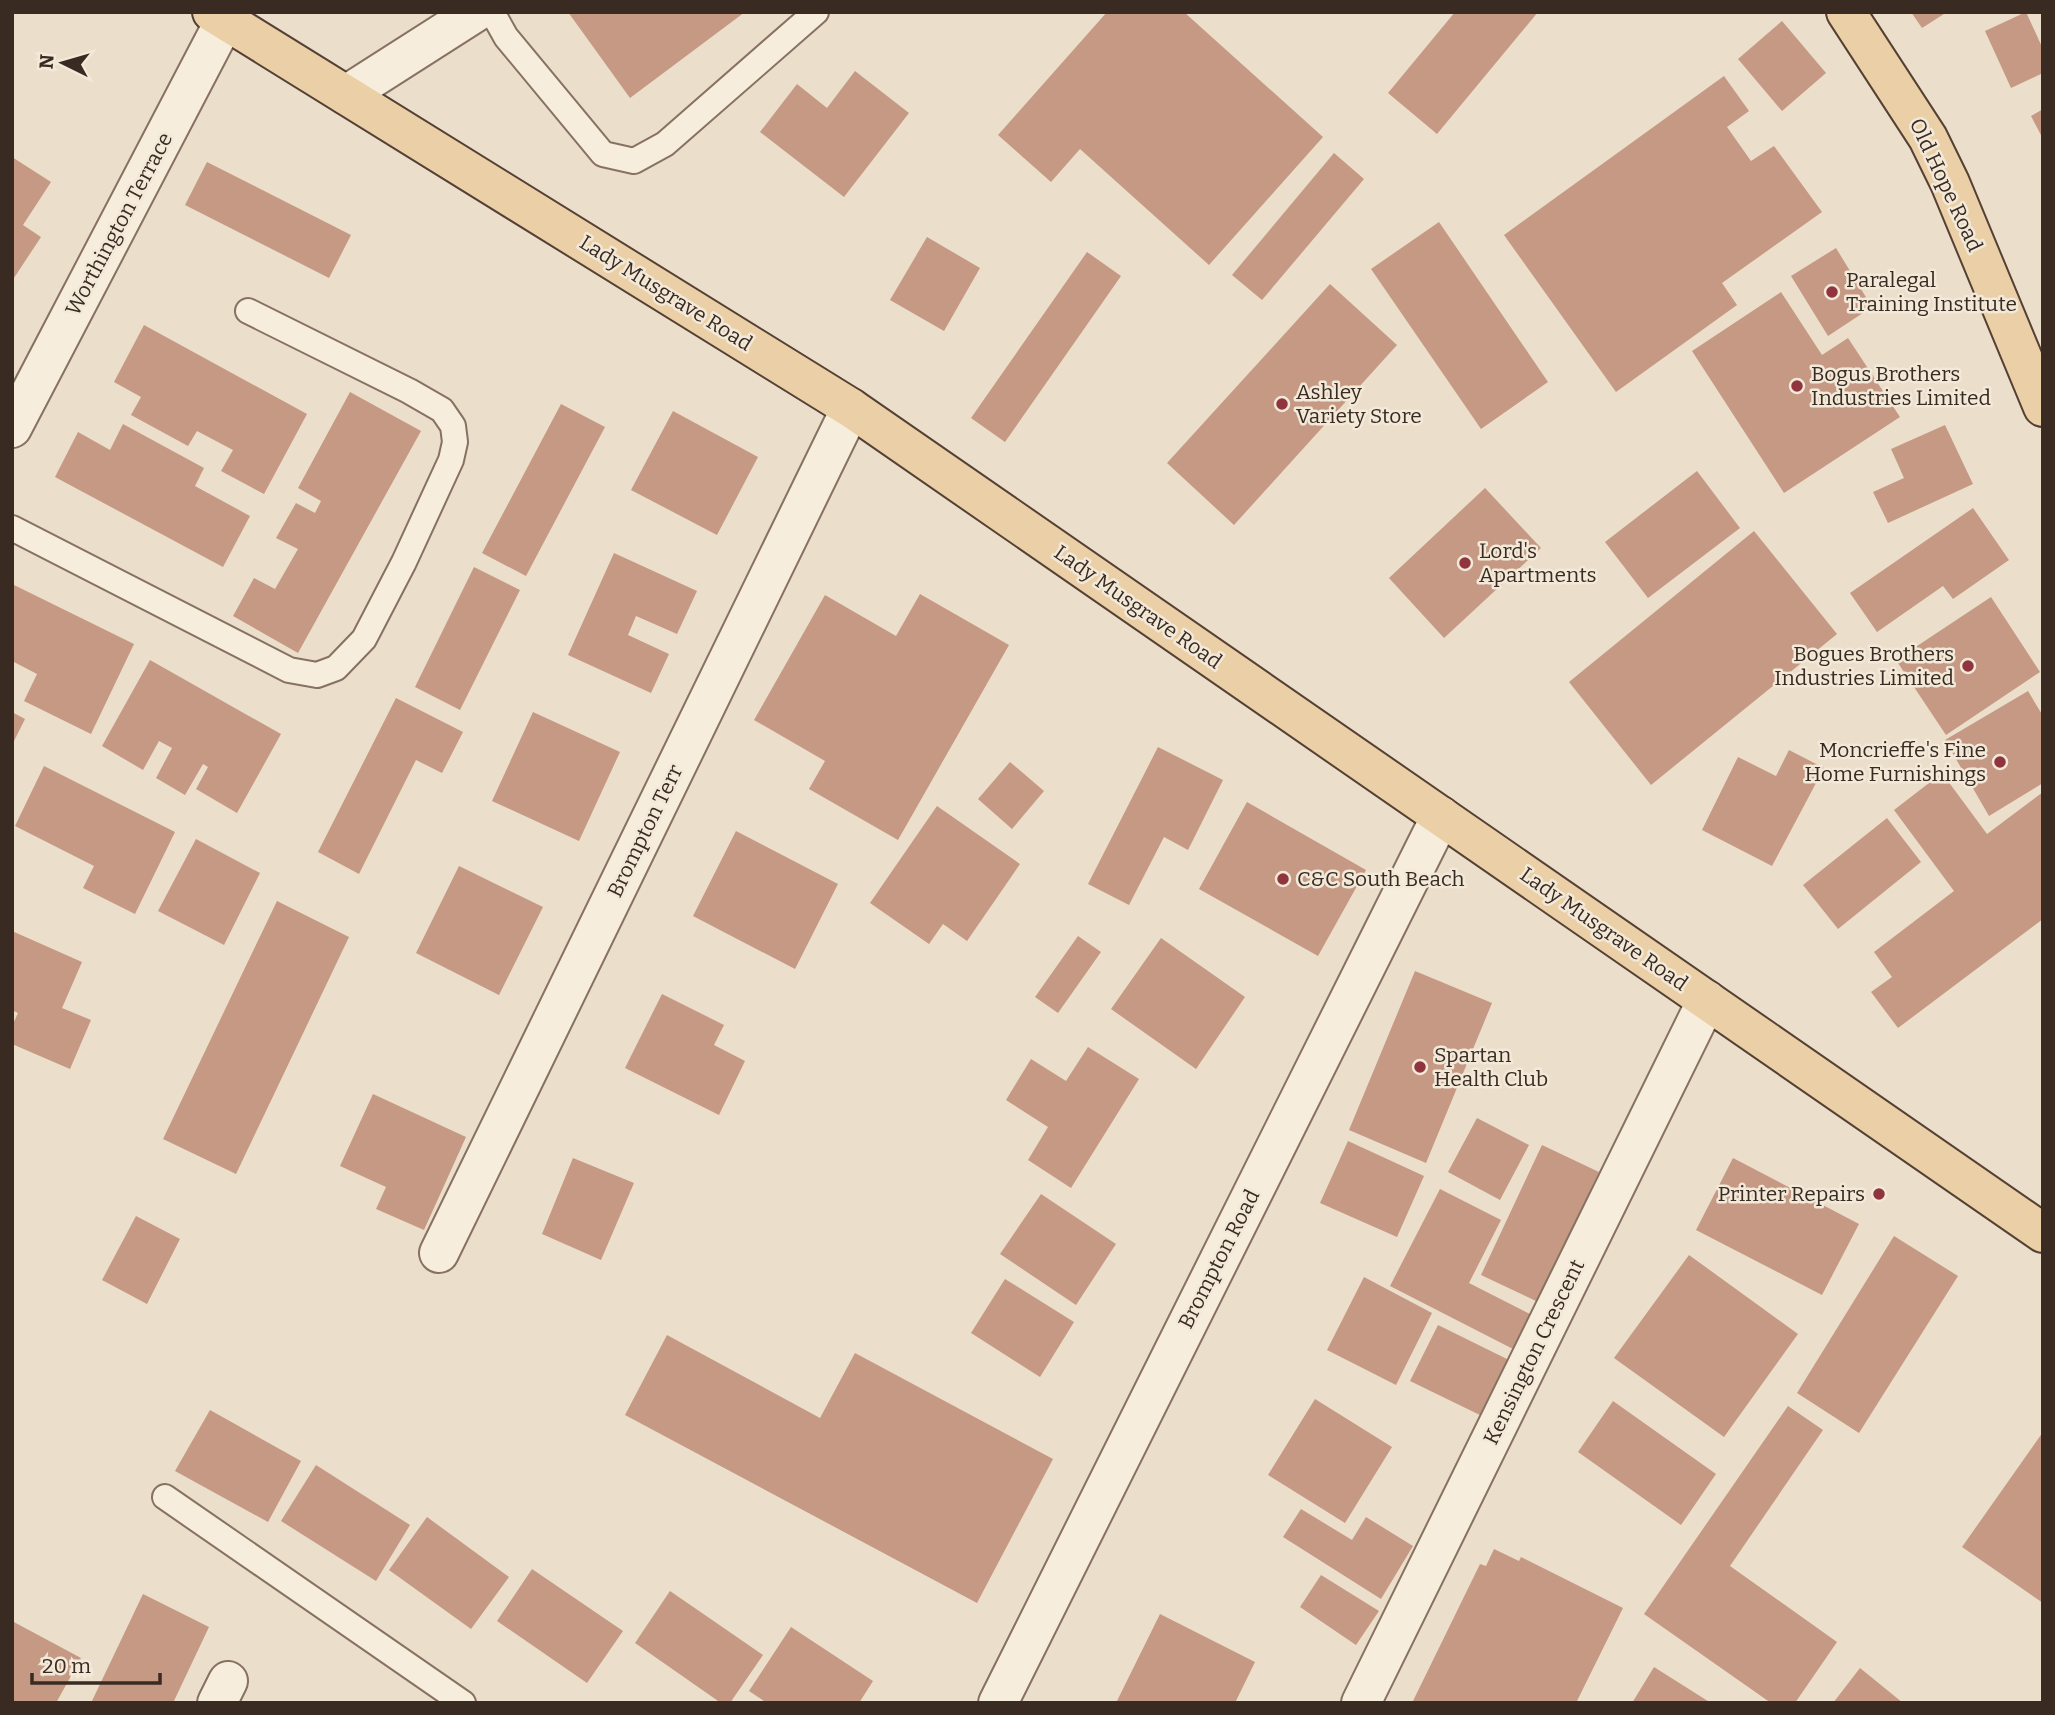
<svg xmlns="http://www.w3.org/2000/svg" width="2055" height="1715" viewBox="0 0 2055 1715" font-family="Bitter,serif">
  <rect width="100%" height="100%" fill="#ebdecb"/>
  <!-- building -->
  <path fill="#c69984" d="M 568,12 L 745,12 L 630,98 Z
    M 1107,12 L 1184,12 L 1323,137 L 1209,265 L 1080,149 L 1051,182 L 998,135 Z
    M 1455,12 L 1538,12 L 1437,134 L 1388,93 Z
    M 1911,12 L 1947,12 L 1922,28 Z
    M 2026,12 L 2043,49 L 2043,73 L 2011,88 L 1985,31 Z
    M 1782,21 L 1826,73 L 1782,111 L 1738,59 Z
    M 855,71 L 909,113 L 844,197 L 760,132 L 797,84 L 827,108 Z
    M 1724,76 L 1749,111 L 1727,127 L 1751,161 L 1774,146 L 1822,212 L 1722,283 L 1737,305 L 1616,392 L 1504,235 Z
    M 2043,109 L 2043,139 L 2031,116 Z
    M 1334,153 L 1364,179 L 1262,300 L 1232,275 Z
    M 12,157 L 51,182 L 23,225 L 41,237 L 12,281 Z
    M 207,162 L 351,235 L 329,278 L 185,205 Z
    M 1439,222 L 1548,382 L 1481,429 L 1371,269 Z
    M 927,237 L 980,268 L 944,331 L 890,300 Z
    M 1836,248 L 1872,307 L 1828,336 L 1791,276 Z
    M 1087,252 L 1121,276 L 1005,442 L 971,418 Z
    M 1330,284 L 1397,345 L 1234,525 L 1167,463 Z
    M 1781,292 L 1822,355 L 1848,338 L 1900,417 L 1784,493 L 1692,351 Z
    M 144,325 L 307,414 L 264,494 L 221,471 L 233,450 L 197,431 L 188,446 L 131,415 L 141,397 L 114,382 Z
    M 350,392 L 421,431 L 298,653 L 233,616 L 254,578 L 275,589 L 298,549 L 276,538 L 296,503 L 315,513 L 321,501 L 298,488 Z
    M 561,404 L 605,427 L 526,576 L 482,553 Z
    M 673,411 L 758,457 L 717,535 L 631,490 Z
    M 123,424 L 204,468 L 195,486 L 250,516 L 223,567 L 55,477 L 78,432 L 110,450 Z
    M 1945,425 L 1973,484 L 1888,523 L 1873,492 L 1904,478 L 1891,449 Z
    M 1697,471 L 1740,528 L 1648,598 L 1605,542 Z
    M 1485,488 L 1541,548 L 1444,638 L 1389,578 Z
    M 1973,508 L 2009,560 L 1953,599 L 1943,586 L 1877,632 L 1850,593 Z
    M 1754,531 L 1837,634 L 1651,785 L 1569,682 Z
    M 614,553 L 697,591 L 677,634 L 636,616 L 628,635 L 669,654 L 651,693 L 568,655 Z
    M 474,567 L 520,590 L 460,710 L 415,687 Z
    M 12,584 L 134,644 L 91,734 L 24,701 L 37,674 L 12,661 Z
    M 920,594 L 1009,645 L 898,840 L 809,789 L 825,761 L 754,720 L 825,595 L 896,636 Z
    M 1991,597 L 2040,672 L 1946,735 L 1896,660 Z
    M 150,660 L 281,734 L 237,813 L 196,789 L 208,767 L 203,764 L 185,795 L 156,778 L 172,748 L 159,741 L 143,770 L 102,746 Z
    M 2028,691 L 2043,716 L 2043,783 L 1989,816 L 1945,740 Z
    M 396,698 L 463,732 L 442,773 L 416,760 L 359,874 L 318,852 Z
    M 12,712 L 25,719 L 12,745 Z
    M 533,712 L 620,752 L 579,841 L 492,801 Z
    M 1158,747 L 1223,780 L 1188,850 L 1164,837 L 1129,905 L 1088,884 Z
    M 1789,750 L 1824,768 L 1772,866 L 1702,830 L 1738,757 L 1776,776 Z
    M 1010,762 L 1044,791 L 1012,829 L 978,799 Z
    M 44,766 L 175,832 L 135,914 L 83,888 L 94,866 L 15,826 Z
    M 1942,773 L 1987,834 L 2043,792 L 2043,919 L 1898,1028 L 1871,992 L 1892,977 L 1874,952 L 1954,891 L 1894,810 Z
    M 1247,802 L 1366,870 L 1318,956 L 1199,889 Z
    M 937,806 L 1020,864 L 967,941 L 943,924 L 929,944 L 870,903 Z
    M 1887,818 L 1921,862 L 1838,929 L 1803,885 Z
    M 736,831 L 838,884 L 795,969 L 693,916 Z
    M 196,839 L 260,873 L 224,945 L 158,911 Z
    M 459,866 L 543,907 L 499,995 L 416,953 Z
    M 277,901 L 349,937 L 236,1174 L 163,1139 Z
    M 12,931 L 82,962 L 62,1008 L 91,1020 L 70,1069 L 12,1044 L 12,1026 L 18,1013 L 12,1010 Z
    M 1078,936 L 1101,952 L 1058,1013 L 1035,997 Z
    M 1161,938 L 1245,997 L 1196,1069 L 1111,1009 Z
    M 1415,971 L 1492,1003 L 1426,1163 L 1349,1130 Z
    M 662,994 L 724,1025 L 714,1045 L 745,1061 L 719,1115 L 625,1068 Z
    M 1088,1047 L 1139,1079 L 1071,1188 L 1028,1160 L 1048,1127 L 1006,1100 L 1031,1059 L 1066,1081 Z
    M 373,1094 L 466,1137 L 424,1230 L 376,1209 L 386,1187 L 340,1166 Z
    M 1477,1118 L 1529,1145 L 1500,1200 L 1448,1172 Z
    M 1348,1141 L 1424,1176 L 1397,1237 L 1320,1203 Z
    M 1542,1145 L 1599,1172 L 1538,1302 L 1481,1275 Z
    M 573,1158 L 634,1183 L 601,1260 L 542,1234 Z
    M 1733,1158 L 1859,1224 L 1822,1295 L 1696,1230 Z
    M 1440,1189 L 1501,1220 L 1469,1283 L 1530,1314 L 1513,1349 L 1390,1286 Z
    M 1041,1194 L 1116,1244 L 1076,1305 L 1000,1254 Z
    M 136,1216 L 180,1239 L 147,1304 L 102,1280 Z
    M 1894,1236 L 1958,1276 L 1859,1433 L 1797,1393 Z
    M 1689,1255 L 1798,1334 L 1724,1437 L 1614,1358 Z
    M 1364,1277 L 1432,1313 L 1396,1385 L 1327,1350 Z
    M 1005,1279 L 1074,1322 L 1040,1377 L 971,1333 Z
    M 1438,1325 L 1511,1361 L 1484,1417 L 1410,1381 Z
    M 667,1335 L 820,1418 L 855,1353 L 1053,1459 L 977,1603 L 625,1415 Z
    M 1315,1399 L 1392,1447 L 1345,1523 L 1268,1475 Z
    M 1613,1401 L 1716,1474 L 1681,1525 L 1578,1452 Z
    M 1788,1406 L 1823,1430 L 1730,1566 L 1837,1642 L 1795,1703 L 1771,1703 L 1644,1614 Z
    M 210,1410 L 301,1461 L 268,1522 L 175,1471 Z
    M 2043,1432 L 2043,1603 L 1962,1547 Z
    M 316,1465 L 410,1525 L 376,1581 L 281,1521 Z
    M 1301,1509 L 1352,1540 L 1366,1517 L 1413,1546 L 1381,1599 L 1283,1537 Z
    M 427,1517 L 509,1577 L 471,1629 L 389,1570 Z
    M 1494,1549 L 1519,1561 L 1521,1557 L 1623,1608 L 1576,1703 L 1412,1703 L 1480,1564 L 1486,1566 Z
    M 532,1569 L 623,1631 L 587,1683 L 497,1621 Z
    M 1321,1575 L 1379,1611 L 1356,1645 L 1300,1607 Z
    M 670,1591 L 763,1655 L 730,1703 L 721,1703 L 635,1643 Z
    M 143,1594 L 209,1627 L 173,1703 L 91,1703 Z
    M 1160,1614 L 1255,1662 L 1235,1703 L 1116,1703 Z
    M 12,1621 L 81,1658 L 56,1703 L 12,1703 Z
    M 791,1627 L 873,1681 L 859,1703 L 767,1703 L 749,1691 Z
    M 1654,1667 L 1711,1703 L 1632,1703 Z
    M 1860,1668 L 1903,1703 L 1833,1703 Z"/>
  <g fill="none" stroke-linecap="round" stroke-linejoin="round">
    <!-- service casing -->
    <g stroke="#877160" stroke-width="28">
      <path id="service" d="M 492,12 L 506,37 L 603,154 L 634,161 L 665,144 L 816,12
        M 12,528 L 289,670 L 317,675 L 336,668 L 364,639 L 404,562 L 451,460 L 455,442 L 453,426 L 442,410 L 409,391 L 248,311
        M 165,1497 L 463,1703"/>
    </g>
    <!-- minor casing -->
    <g stroke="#877160" stroke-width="42">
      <path id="minor" d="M 346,95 L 476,12
        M 12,428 L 225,20
        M 439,1253 L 851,408
        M 217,1703 L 228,1681
        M 998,1703 L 1441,816
        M 1361,1703 L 1707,1000"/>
    </g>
    <!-- primary casing -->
    <g stroke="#554034" stroke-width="42">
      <path id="primary" d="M 212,12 L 851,408 L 2043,1233
        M 1846,12 L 1928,138 L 1950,183 L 2043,407"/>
    </g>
    <!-- service -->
    <use href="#service" stroke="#f6eddd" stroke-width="24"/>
    <!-- minor -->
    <use href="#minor" stroke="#f6eddd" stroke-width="38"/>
    <!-- primary -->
    <use href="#primary" stroke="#eacfa7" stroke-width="38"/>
  </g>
  <!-- markers -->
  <g fill="#90353e" stroke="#f3e9d9" stroke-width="2.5">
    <circle cx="1832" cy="292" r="7"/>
    <circle cx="1797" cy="386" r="7"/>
    <circle cx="1282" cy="404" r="7"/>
    <circle cx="1465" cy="563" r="7"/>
    <circle cx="1968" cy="666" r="7"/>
    <circle cx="2000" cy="762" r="7"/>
    <circle cx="1283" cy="879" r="7"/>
    <circle cx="1420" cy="1067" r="7"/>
    <circle cx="1879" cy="1194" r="7"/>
  </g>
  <g text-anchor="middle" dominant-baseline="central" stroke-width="5" stroke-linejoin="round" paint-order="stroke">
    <!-- street labels -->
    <g font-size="21" fill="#392b22" stroke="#f3e9d9">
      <text transform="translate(1946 185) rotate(65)">Old Hope Road</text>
      <text transform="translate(119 224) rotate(-62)">Worthington Terrace</text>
      <text transform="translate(666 293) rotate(32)">Lady Musgrave Road</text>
      <text transform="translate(1138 607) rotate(35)">Lady Musgrave Road</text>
      <text transform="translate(645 831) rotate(-64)">Brompton Terr</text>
      <text transform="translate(1604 929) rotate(35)">Lady Musgrave Road</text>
      <text transform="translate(1219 1259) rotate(-63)">Brompton Road</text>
      <text transform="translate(1534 1352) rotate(-64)">Kensington Crescent</text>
    </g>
    <!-- poi labels -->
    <g font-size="21" fill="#392b22" stroke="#f3e9d9" text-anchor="start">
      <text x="1846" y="280">Paralegal<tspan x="1846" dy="24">Training Institute</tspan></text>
      <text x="1811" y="374">Bogus Brothers<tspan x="1811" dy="24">Industries Limited</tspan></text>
      <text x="1296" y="392">Ashley<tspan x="1296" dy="24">Variety Store</tspan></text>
      <text x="1479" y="551">Lord's<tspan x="1479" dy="24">Apartments</tspan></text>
      <text x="1954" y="654" text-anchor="end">Bogues Brothers<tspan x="1954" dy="24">Industries Limited</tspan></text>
      <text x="1986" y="750" text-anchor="end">Moncrieffe's Fine<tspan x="1986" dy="24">Home Furnishings</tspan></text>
      <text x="1297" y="879">C&amp;C South Beach</text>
      <text x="1434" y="1055">Spartan<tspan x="1434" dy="24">Health Club</tspan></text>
      <text x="1865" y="1194" text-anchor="end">Printer Repairs</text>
    </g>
  </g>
  <!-- border -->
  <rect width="2055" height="1715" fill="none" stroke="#392b22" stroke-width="28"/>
  <!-- north arrow -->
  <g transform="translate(63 63) rotate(275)" stroke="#f3e9d9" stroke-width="5" paint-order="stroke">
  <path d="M0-5L12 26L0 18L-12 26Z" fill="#392b22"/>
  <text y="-10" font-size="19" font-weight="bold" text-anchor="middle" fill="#392b22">N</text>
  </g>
  <!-- scale -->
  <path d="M32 1673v10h128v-10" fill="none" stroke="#392b22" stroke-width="3.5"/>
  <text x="42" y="1673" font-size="21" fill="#392b22" stroke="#f3e9d9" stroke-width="5" paint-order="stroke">20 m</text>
</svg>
